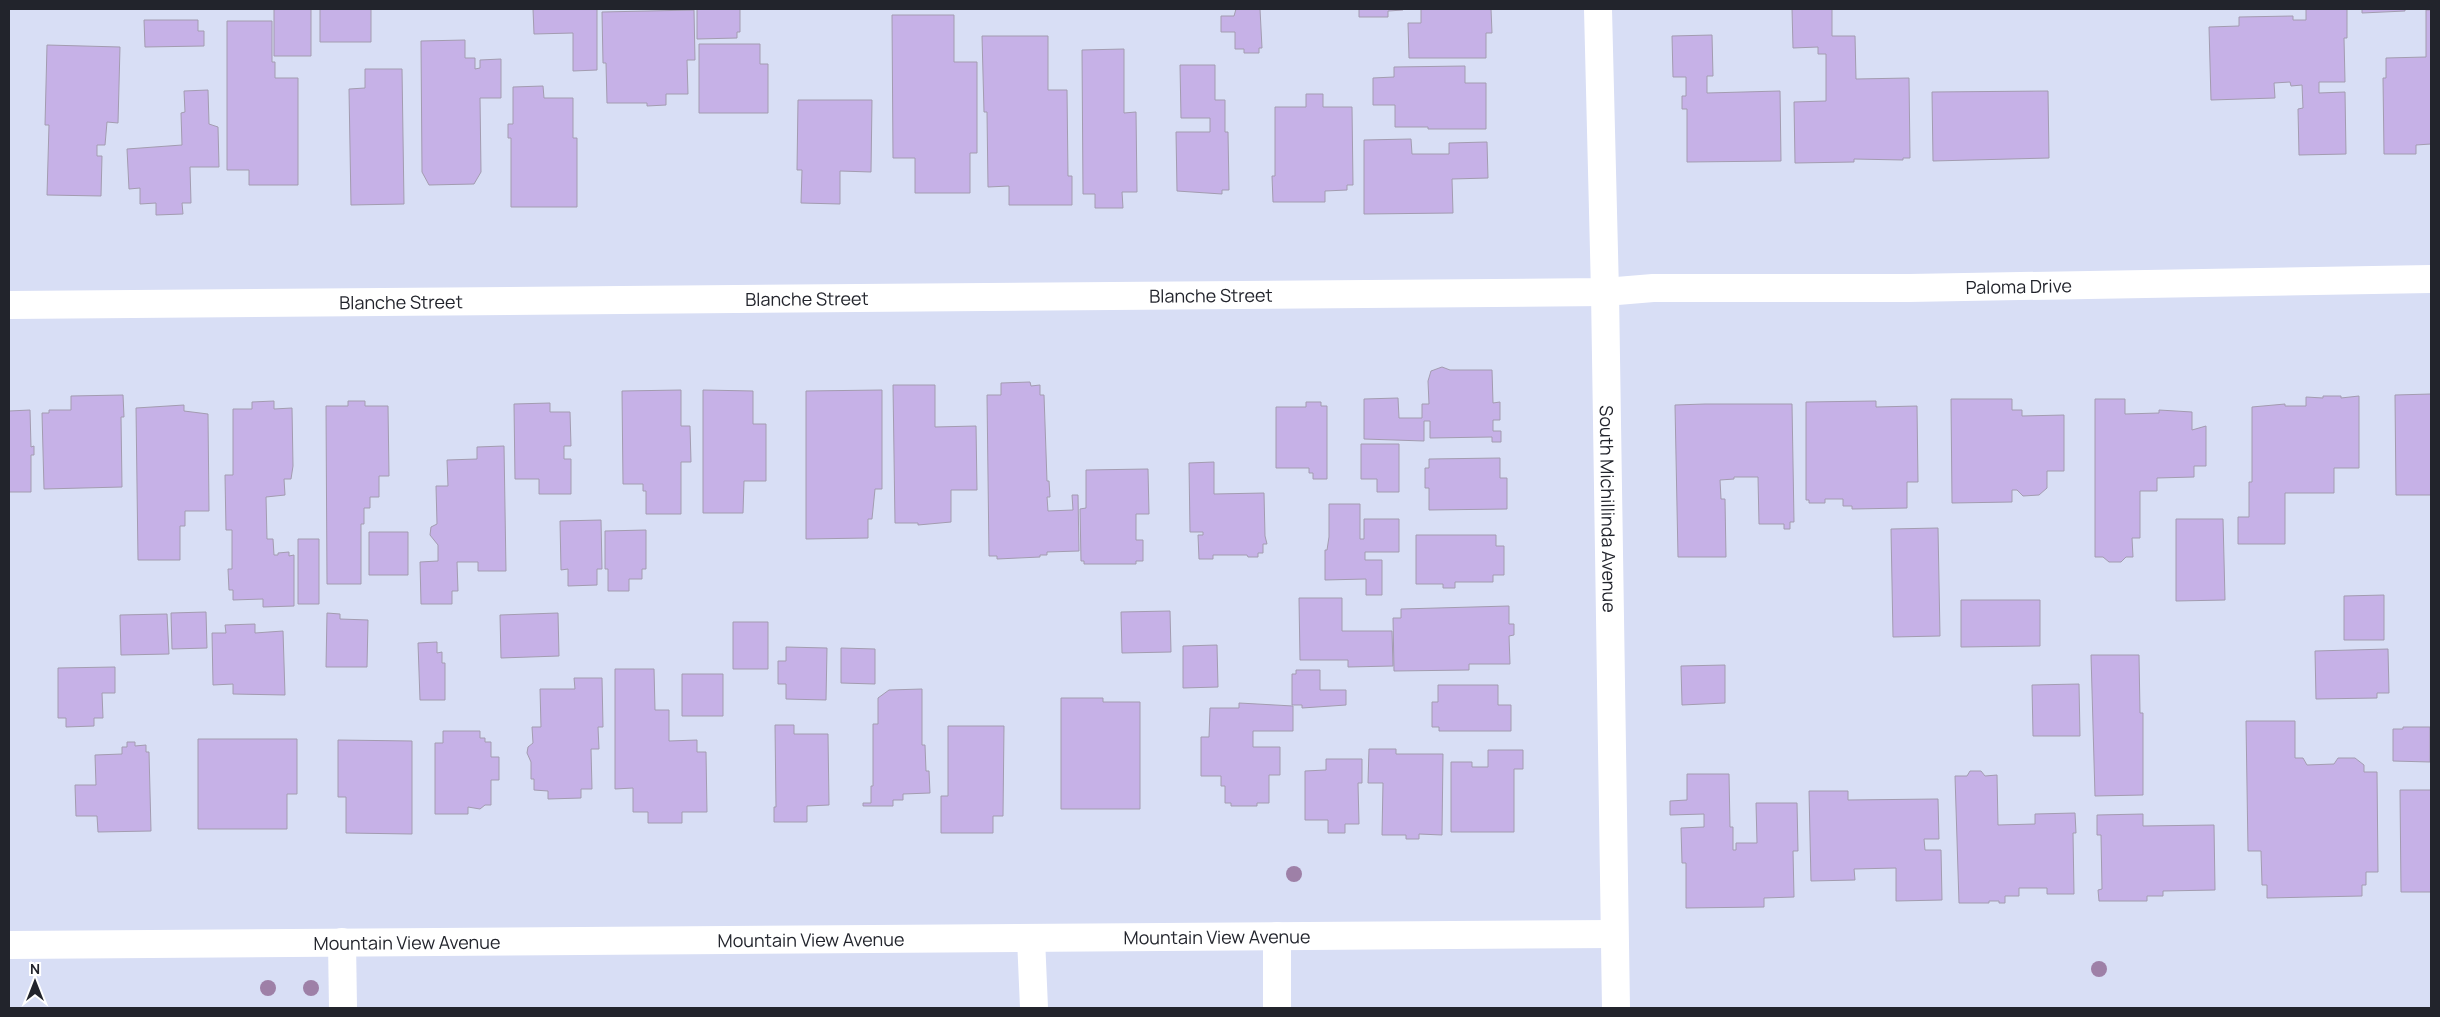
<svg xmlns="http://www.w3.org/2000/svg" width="2440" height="1017" viewBox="0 0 2440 1017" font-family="Manrope,sans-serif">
  <rect width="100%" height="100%" fill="#d8def5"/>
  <!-- building -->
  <path fill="#c6b1e7" stroke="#a39cb0" d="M 274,9 L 311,9 L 311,56 L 274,56 Z
    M 320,9 L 371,9 L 371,42 L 320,42 Z
    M 533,9 L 597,9 L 597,70 L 573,71 L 573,33 L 534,34 Z
    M 697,9 L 740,9 L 740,32 L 737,32 L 737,38 L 697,39 Z
    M 1236,9 L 1260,9 L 1262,48 L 1259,48 L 1259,53 L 1244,53 L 1244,49 L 1235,49 L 1235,32 L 1221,32 L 1221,16 L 1234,16 Z
    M 1359,9 L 1403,9 L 1403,10 L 1388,11 L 1388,17 L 1359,17 Z
    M 1421,9 L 1491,9 L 1492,33 L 1486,33 L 1486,58 L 1409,58 L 1408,23 L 1421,23 Z
    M 1792,9 L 1832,9 L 1832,36 L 1855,36 L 1856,79 L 1909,78 L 1910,158 L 1903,158 L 1903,160 L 1854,159 L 1854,162 L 1795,163 L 1794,102 L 1826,101 L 1826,54 L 1818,54 L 1818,47 L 1793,48 Z
    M 2306,9 L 2347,9 L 2347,38 L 2344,38 L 2345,82 L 2319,82 L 2319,93 L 2345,92 L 2346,154 L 2299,155 L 2298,109 L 2303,108 L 2302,85 L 2291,86 L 2290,82 L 2274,83 L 2275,98 L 2211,100 L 2209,27 L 2239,26 L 2239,17 L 2293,16 L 2293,20 L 2306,20 Z
    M 2362,9 L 2405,9 L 2405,11 L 2362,13 Z
    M 694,10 L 695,60 L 687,60 L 688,94 L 666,94 L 666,105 L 647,106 L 647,103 L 607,103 L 606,63 L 603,63 L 602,12 Z
    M 2426,10 L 2431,10 L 2431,144 L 2416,145 L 2416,154 L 2384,154 L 2383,78 L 2386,78 L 2386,58 L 2426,57 Z
    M 892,15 L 954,15 L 954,62 L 977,62 L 977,153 L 970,153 L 970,193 L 915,193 L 915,158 L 893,158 Z
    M 144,20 L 198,20 L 198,31 L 204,31 L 204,46 L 145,47 Z
    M 227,21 L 272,21 L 272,62 L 275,62 L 275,78 L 298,78 L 298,185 L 249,185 L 249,170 L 227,170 Z
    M 1712,35 L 1713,76 L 1707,76 L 1707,93 L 1780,91 L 1781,161 L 1687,162 L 1687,109 L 1682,109 L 1682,96 L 1686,96 L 1686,77 L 1673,77 L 1672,36 Z
    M 982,36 L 1048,36 L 1048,90 L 1067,90 L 1068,176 L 1072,176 L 1072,205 L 1009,205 L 1009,186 L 988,187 L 987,112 L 984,112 Z
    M 465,40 L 465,58 L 475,58 L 475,69 L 480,68 L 480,60 L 501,59 L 501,98 L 480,98 L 481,172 L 474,184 L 429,185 L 422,172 L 421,41 Z
    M 699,44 L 760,44 L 760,64 L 768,64 L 768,113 L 699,113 Z
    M 47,45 L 120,47 L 118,123 L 107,122 L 105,145 L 97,145 L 97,156 L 102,156 L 101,196 L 47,195 L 49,125 L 45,125 Z
    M 1124,49 L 1124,113 L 1136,112 L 1137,192 L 1122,192 L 1123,208 L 1095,208 L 1095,194 L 1083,194 L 1082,50 Z
    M 1180,65 L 1215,65 L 1215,100 L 1225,100 L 1225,132 L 1228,132 L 1229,190 L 1222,190 L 1222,194 L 1177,191 L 1176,132 L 1210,132 L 1210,118 L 1181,118 Z
    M 1465,66 L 1465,83 L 1486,83 L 1486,129 L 1428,129 L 1428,127 L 1395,127 L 1395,105 L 1373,105 L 1373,78 L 1394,77 L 1394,67 Z
    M 365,69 L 402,69 L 404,204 L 351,205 L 349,89 L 365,88 Z
    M 543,86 L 544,98 L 573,98 L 573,138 L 577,138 L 577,207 L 511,207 L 511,138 L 508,138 L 508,124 L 513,124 L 513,87 Z
    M 208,90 L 209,124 L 218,127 L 219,167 L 190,167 L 191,203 L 182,203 L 183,214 L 156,215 L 156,203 L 140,204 L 140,188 L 129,189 L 127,149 L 182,145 L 181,113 L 185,112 L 184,91 Z
    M 2048,91 L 2049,158 L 1933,161 L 1932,92 Z
    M 1306,94 L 1323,94 L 1323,107 L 1352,107 L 1353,185 L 1347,185 L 1347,190 L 1325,191 L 1325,202 L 1273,202 L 1272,176 L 1275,176 L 1275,107 L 1306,107 Z
    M 798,100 L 872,100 L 871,172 L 840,171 L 840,204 L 801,203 L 802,170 L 797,170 Z
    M 1411,139 L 1412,154 L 1449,154 L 1449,143 L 1487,142 L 1488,178 L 1452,179 L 1453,213 L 1364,214 L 1364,140 Z
    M 1442,367 L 1450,370 L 1492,370 L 1493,403 L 1500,402 L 1500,420 L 1493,420 L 1493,431 L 1501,431 L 1501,442 L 1492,442 L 1492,437 L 1430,438 L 1430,421 L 1424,421 L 1424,441 L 1364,439 L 1364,399 L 1398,398 L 1399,418 L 1422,418 L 1422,404 L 1429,404 L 1428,381 L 1431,371 Z
    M 1030,382 L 1031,386 L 1040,385 L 1040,395 L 1044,395 L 1047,481 L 1049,481 L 1050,497 L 1047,497 L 1048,511 L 1073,510 L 1072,495 L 1078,495 L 1079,551 L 1047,552 L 1047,555 L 1040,555 L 1040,557 L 997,559 L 997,556 L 989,556 L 987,395 L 1001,395 L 1001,383 Z
    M 893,385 L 935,385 L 935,427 L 976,426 L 977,490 L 951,490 L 951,522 L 918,525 L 918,523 L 895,523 Z
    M 681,390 L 681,426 L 690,426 L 691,462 L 681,462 L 681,514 L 646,514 L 646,491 L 643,491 L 643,484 L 623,484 L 622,391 Z
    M 703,390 L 753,391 L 753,424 L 766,424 L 766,481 L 744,481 L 743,513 L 703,513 Z
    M 882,390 L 882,489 L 875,489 L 872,519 L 868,519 L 868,538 L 806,539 L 806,391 Z
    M 2431,394 L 2431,495 L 2396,495 L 2395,395 Z
    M 123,395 L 124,417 L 121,417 L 122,487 L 44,489 L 42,413 L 49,413 L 49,410 L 71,410 L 71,396 Z
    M 2323,396 L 2341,396 L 2341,398 L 2359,396 L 2359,468 L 2334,468 L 2334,493 L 2285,493 L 2285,544 L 2238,544 L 2238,517 L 2249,517 L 2249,482 L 2252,482 L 2252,407 L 2285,404 L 2285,406 L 2306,406 L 2306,397 L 2323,398 Z
    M 1951,399 L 2012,399 L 2012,410 L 2022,410 L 2022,416 L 2064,415 L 2064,471 L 2047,471 L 2047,488 L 2039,495 L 2023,496 L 2017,490 L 2012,490 L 2012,502 L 1952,503 Z
    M 2095,399 L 2125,399 L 2125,414 L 2159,413 L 2159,410 L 2192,412 L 2192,430 L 2206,426 L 2206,466 L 2194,466 L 2194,477 L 2157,478 L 2157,491 L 2140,491 L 2140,538 L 2132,538 L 2133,557 L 2126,557 L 2121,562 L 2109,562 L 2103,557 L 2095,557 Z
    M 274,401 L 274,409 L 292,408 L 293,466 L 291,479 L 284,479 L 285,495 L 266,497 L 267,539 L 273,539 L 274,555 L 278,555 L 278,553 L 289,552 L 289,556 L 294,555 L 294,606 L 263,607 L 263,599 L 233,600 L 233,590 L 229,590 L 228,569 L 232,569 L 232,530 L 226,530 L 225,475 L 233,475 L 233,409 L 252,409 L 252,402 Z
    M 348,401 L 365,401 L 365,406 L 388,406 L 389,476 L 379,476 L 379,497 L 370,497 L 370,508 L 364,508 L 364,524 L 361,524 L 361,584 L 327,584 L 326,406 L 348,406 Z
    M 1876,401 L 1876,407 L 1917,406 L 1918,482 L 1907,482 L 1907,508 L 1852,509 L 1852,506 L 1843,506 L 1843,499 L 1825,499 L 1825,503 L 1809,503 L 1809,500 L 1806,500 L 1806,402 Z
    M 1306,402 L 1321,402 L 1321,406 L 1327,406 L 1327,479 L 1313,479 L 1313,473 L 1309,473 L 1309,468 L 1276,468 L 1276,407 L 1306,407 Z
    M 550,403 L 550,412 L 570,412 L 571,446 L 564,446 L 564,459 L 571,459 L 571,494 L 539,494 L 539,479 L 515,479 L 514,404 Z
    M 1705,404 L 1792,404 L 1794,522 L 1790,522 L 1790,529 L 1784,529 L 1784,524 L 1759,524 L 1758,477 L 1734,477 L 1734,479 L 1720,480 L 1721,499 L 1725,499 L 1726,557 L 1678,557 L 1675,405 Z
    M 184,405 L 184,411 L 208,414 L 209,511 L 185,511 L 185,526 L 180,526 L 180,560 L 138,560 L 136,408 Z
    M 30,410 L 31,447 L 34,446 L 34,455 L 31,455 L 31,492 L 9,492 L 9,411 Z
    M 1361,444 L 1399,444 L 1399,492 L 1377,492 L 1377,479 L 1361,479 Z
    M 504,446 L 506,571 L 478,571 L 478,562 L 457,562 L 458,591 L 452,591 L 452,604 L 421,604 L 420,562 L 438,561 L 438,545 L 430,535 L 431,527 L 437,524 L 436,486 L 448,486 L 447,460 L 477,459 L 477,447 Z
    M 1500,458 L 1500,478 L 1507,478 L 1507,509 L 1429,510 L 1429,488 L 1425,488 L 1425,468 L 1429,468 L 1429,459 Z
    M 1214,462 L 1214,494 L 1264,493 L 1265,536 L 1267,544 L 1263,544 L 1263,553 L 1258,553 L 1258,557 L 1248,557 L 1247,555 L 1213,555 L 1213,559 L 1199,559 L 1198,535 L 1203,535 L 1203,532 L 1190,532 L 1189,463 Z
    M 1148,469 L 1149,514 L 1136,514 L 1136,540 L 1143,540 L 1143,561 L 1136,561 L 1136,564 L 1084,564 L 1084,561 L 1081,561 L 1080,509 L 1086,508 L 1086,470 Z
    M 1329,504 L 1360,504 L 1360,539 L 1364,539 L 1364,519 L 1399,519 L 1399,552 L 1365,552 L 1365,560 L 1382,560 L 1382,595 L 1366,595 L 1366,579 L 1325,580 L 1325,550 L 1327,550 L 1329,537 Z
    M 2176,519 L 2223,519 L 2225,600 L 2176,601 Z
    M 601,520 L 602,569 L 597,569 L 597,585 L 568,586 L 568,569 L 561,570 L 560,521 Z
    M 1938,528 L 1940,636 L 1893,637 L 1891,529 Z
    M 646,530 L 646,569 L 642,569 L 642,579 L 629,579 L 629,591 L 608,591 L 608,569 L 605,569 L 605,531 Z
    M 369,532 L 408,532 L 408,575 L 369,575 Z
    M 1416,535 L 1496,535 L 1496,546 L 1504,546 L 1504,575 L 1493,575 L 1493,582 L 1455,582 L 1455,588 L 1443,588 L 1443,584 L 1416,584 Z
    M 298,539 L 319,539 L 319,604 L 298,604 Z
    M 2384,595 L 2384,640 L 2344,640 L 2344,596 Z
    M 1299,598 L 1342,598 L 1342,631 L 1392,631 L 1393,666 L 1348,667 L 1348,660 L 1300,660 Z
    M 1961,600 L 2040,600 L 2040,646 L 1961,647 Z
    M 1509,606 L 1509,624 L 1514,624 L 1514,635 L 1509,636 L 1510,664 L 1469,664 L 1469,670 L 1394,671 L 1393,618 L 1401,618 L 1401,609 Z
    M 1170,611 L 1171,652 L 1122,653 L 1121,612 Z
    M 206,612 L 207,648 L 172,649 L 171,613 Z
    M 327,613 L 340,614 L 340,619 L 368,620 L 367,667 L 326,667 Z
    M 558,613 L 559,656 L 501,658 L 500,615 Z
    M 167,614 L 169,654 L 121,655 L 120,615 Z
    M 733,622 L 768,622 L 768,669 L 733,669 Z
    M 255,624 L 255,633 L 283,631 L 285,695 L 233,694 L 233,684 L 213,685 L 212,633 L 226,633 L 225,625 Z
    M 437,642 L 437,653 L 442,652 L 442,663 L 445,663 L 445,700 L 420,700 L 418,643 Z
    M 1217,645 L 1218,687 L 1183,688 L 1183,646 Z
    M 786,647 L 827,648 L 826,700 L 786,699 L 786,684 L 778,684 L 778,661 L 786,661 Z
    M 841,648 L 875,649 L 875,684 L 841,683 Z
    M 2388,649 L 2389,693 L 2377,693 L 2377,698 L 2316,699 L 2315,651 Z
    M 2091,655 L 2139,655 L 2140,713 L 2143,713 L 2143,795 L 2095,796 Z
    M 1725,665 L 1725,703 L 1682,705 L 1681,666 Z
    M 115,667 L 115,693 L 102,693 L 103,718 L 94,718 L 94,726 L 66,727 L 66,718 L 58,718 L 58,668 Z
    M 615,669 L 654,669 L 655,710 L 669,710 L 669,741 L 697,740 L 697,752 L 706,752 L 707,812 L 682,812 L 682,823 L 648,823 L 648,812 L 633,812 L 633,788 L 615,789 Z
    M 1296,670 L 1320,670 L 1320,690 L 1346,690 L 1346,705 L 1302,708 L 1302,705 L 1292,705 L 1292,674 L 1296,674 Z
    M 682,674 L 723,674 L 723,716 L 682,716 Z
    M 574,678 L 602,678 L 603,727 L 598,727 L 599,749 L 591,749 L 592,789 L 581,789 L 581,798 L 548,799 L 548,791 L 534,790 L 534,779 L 531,779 L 531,762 L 527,753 L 528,747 L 533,743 L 532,727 L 541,727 L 540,689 L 575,689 Z
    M 2079,684 L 2080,736 L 2033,736 L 2032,685 Z
    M 1438,685 L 1498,685 L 1498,705 L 1511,705 L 1511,731 L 1439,731 L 1439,727 L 1432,727 L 1432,702 L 1438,702 Z
    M 922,689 L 922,745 L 925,745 L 926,771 L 929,771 L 930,793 L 903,794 L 903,800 L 893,800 L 893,806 L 863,806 L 863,803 L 871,803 L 871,786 L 873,786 L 873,724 L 878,724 L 878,698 L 889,690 Z
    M 1061,698 L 1103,698 L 1103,702 L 1140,702 L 1140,809 L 1061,809 Z
    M 1239,703 L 1293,706 L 1293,731 L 1253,731 L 1253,747 L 1280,747 L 1280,775 L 1269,775 L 1269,803 L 1257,803 L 1257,806 L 1231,806 L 1231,803 L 1225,803 L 1225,786 L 1221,786 L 1221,776 L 1201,776 L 1201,737 L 1209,737 L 1210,708 L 1239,708 Z
    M 2246,721 L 2295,721 L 2295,758 L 2303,758 L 2307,765 L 2334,764 L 2338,758 L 2355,758 L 2364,765 L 2364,772 L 2377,772 L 2378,872 L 2366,872 L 2366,885 L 2362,885 L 2362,896 L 2267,898 L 2267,885 L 2262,885 L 2261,851 L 2248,851 Z
    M 775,725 L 794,725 L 794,734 L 828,734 L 829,805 L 807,806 L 807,822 L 774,822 L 774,807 L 776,807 Z
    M 948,726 L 1004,726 L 1003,816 L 993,816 L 993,833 L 941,833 L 941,796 L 948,796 Z
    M 2403,727 L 2430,727 L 2430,762 L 2393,761 L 2393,729 L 2403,729 Z
    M 443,731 L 480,731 L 480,738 L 485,738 L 485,742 L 491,742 L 491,757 L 499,757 L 499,780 L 491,780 L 491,805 L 485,805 L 480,809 L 468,807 L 468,814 L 435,814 L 435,743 L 443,743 Z
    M 198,739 L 297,739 L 297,794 L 287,794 L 287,829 L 198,829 Z
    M 338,740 L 412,741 L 412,834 L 346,833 L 346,797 L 338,797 Z
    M 127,742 L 135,742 L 135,746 L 146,745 L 146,752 L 149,752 L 151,831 L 98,832 L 97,816 L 76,816 L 75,785 L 96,785 L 95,755 L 122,754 L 122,747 L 127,747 Z
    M 1369,749 L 1396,749 L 1396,754 L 1443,754 L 1442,835 L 1419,834 L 1419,839 L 1406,839 L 1406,835 L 1382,835 L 1383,783 L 1368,783 Z
    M 1488,750 L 1523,750 L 1523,769 L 1514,769 L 1514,832 L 1451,832 L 1451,762 L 1472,762 L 1472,767 L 1488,767 Z
    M 1326,759 L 1362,759 L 1362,783 L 1358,783 L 1359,824 L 1345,824 L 1345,833 L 1328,833 L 1328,820 L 1305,820 L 1305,771 L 1326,770 Z
    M 1970,771 L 1981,771 L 1985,776 L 1997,775 L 1998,825 L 2035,824 L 2035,814 L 2075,813 L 2076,833 L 2073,833 L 2074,894 L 2047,894 L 2047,888 L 2019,888 L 2019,896 L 2005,896 L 2005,903 L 1999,903 L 1999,901 L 1989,901 L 1989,903 L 1959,903 L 1955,776 L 1967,776 Z
    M 1687,774 L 1729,774 L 1730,827 L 1733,827 L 1733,850 L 1736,850 L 1736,843 L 1757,843 L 1756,803 L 1797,803 L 1798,851 L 1793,851 L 1794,897 L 1764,898 L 1764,907 L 1686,908 L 1686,863 L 1682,863 L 1681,828 L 1704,827 L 1704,814 L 1670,815 L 1670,801 L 1687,800 Z
    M 2400,790 L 2431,790 L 2431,892 L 2401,892 Z
    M 1809,791 L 1848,791 L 1848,800 L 1938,799 L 1939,839 L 1924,839 L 1925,850 L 1941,850 L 1942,900 L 1896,901 L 1896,868 L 1854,869 L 1855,880 L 1811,881 Z
    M 2143,814 L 2143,826 L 2214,825 L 2215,890 L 2163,891 L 2163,896 L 2147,896 L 2147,901 L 2099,901 L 2098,890 L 2102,889 L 2101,835 L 2097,835 L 2097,815 Z"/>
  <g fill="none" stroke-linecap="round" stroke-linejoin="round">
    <!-- minor -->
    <g stroke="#fff" stroke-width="28">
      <path id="s1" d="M 9,305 L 1605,292 L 1653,288 L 1909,288 L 2431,279"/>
      <path d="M 1277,936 L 1277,1008"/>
      <path d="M 1031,938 L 1034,1008"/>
      <path d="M 342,942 L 343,1008"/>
      <path id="s2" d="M 9,945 L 1613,934"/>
    </g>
    <!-- major -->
    <path stroke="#fff" stroke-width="28" id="s3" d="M 1598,9 L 1605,292 L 1616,1008"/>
  </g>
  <!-- trees -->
  <g fill="#9e80a7">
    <circle cx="1294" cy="874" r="8"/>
    <circle cx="2099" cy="969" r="8"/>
    <circle cx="268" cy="988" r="8"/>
    <circle cx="311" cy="988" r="8"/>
  </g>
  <g text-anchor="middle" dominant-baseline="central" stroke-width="5" stroke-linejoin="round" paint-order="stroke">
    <!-- street labels -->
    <g font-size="18" fill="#22242c" stroke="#fff">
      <text stroke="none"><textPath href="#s1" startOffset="2010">Paloma Drive</textPath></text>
      <text stroke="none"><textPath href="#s1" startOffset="1202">Blanche Street</textPath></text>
      <text stroke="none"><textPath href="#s1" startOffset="798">Blanche Street</textPath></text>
      <text stroke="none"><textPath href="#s1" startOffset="392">Blanche Street</textPath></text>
      <text stroke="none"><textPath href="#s3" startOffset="500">South Michillinda Avenue</textPath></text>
      <text stroke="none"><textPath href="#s2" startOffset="1208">Mountain View Avenue</textPath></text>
      <text stroke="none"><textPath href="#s2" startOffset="802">Mountain View Avenue</textPath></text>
      <text stroke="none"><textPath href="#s2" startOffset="398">Mountain View Avenue</textPath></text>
    </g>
  </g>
  <!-- border -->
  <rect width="2440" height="1017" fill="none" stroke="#22242c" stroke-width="20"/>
  <!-- north arrow -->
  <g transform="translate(35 982)" stroke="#ffffff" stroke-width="4" paint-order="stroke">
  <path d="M0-4L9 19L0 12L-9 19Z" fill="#22242c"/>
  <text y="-8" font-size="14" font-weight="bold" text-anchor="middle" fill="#22242c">N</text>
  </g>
</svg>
